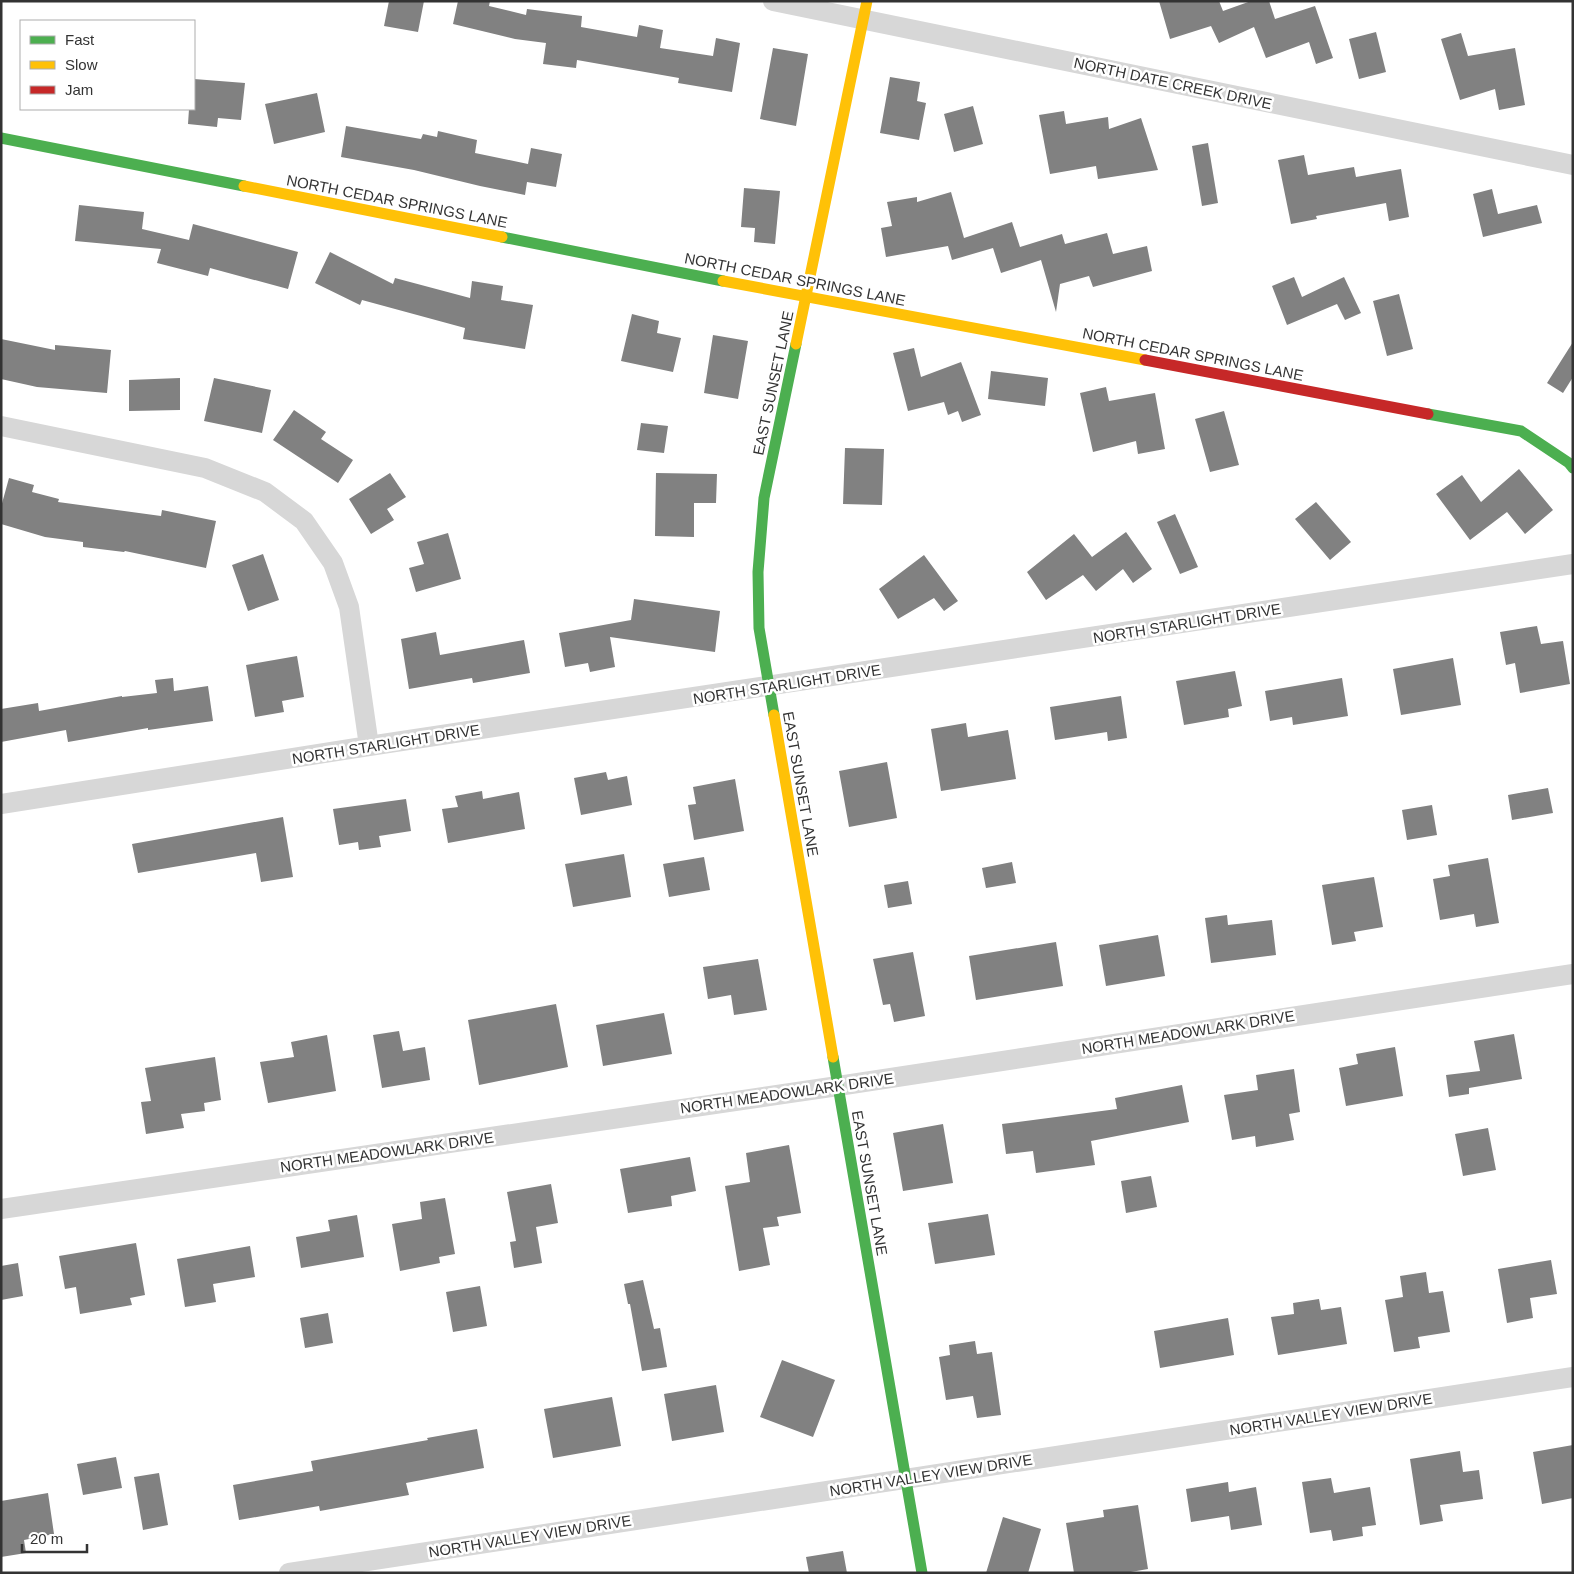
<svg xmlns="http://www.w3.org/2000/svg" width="1574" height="1574" viewBox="0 0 1574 1574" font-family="Arial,sans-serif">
  <rect width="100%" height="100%" fill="#fff"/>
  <!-- building -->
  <path fill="#818181" d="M 389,1 L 424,1 L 418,32 L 384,26 Z
    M 458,1 L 490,1 L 489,6 L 526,15 L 527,9 L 582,16 L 581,27 L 637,37 L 639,25 L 663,30 L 660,48 L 713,56 L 716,38 L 740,43 L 732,92 L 678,83 L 679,78 L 577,60 L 576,68 L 543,64 L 546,43 L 515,39 L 453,24 Z
    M 1159,1 L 1219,1 L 1223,11 L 1251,1 L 1269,1 L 1275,19 L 1315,6 L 1333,58 L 1316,64 L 1309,42 L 1266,58 L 1254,27 L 1219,43 L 1211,26 L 1170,39 Z
    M 1376,32 L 1386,72 L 1359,79 L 1349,39 Z
    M 1461,33 L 1468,56 L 1515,48 L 1525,105 L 1499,110 L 1495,89 L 1460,100 L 1441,39 Z
    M 773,48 L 808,54 L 796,126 L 760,119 Z
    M 890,77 L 920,82 L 917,101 L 926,103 L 919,140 L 880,133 Z
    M 194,79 L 245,83 L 241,120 L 218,118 L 217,127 L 188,124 L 189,109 L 194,109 Z
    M 317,93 L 325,132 L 274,144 L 265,104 Z
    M 973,106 L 983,144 L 954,152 L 944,114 Z
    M 1064,111 L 1066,124 L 1108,117 L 1109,129 L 1141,118 L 1158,170 L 1098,179 L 1096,166 L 1050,174 L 1039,115 Z
    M 346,126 L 421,139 L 423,134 L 437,137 L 438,131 L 477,140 L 475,153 L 528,164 L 531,148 L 562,154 L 556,187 L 527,182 L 525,195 L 480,186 L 414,170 L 341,157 Z
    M 1208,143 L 1218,203 L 1202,206 L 1192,146 Z
    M 1304,155 L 1308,175 L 1354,167 L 1356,177 L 1401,169 L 1409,217 L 1389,221 L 1386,203 L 1316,216 L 1317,219 L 1291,224 L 1278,160 Z
    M 744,188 L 780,191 L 775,244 L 754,242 L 755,228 L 741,227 Z
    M 1492,189 L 1498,214 L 1537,205 L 1542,223 L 1483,237 L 1473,194 Z
    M 951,192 L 964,238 L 1012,222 L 1020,247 L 1062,234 L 1065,244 L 1107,233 L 1113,254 L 1147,246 L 1152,271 L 1093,287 L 1089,276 L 1060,284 L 1056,312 L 1041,260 L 1001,273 L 993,248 L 952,260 L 948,246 L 886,257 L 881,228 L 892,226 L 887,202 L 917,197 L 917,202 Z
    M 79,205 L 144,212 L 142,229 L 189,240 L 193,224 L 298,252 L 288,289 L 210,268 L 208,276 L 157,263 L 161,249 L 75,241 Z
    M 330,252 L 393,284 L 395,278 L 470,298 L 472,281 L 503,286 L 501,300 L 533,305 L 525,349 L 463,339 L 465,328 L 362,300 L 360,305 L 315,283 Z
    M 1294,277 L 1302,297 L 1344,277 L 1361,313 L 1345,320 L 1337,304 L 1287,325 L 1272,286 Z
    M 1399,294 L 1413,349 L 1387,356 L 1373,301 Z
    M 632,314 L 659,321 L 657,333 L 681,338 L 673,372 L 621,361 Z
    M 713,335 L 748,341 L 738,399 L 704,393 Z
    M 1,339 L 55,350 L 55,345 L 111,350 L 107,393 L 37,387 L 1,379 Z
    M 1573,342 L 1573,377 L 1563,393 L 1547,383 Z
    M 914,348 L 921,377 L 961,362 L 981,415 L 962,422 L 958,411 L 948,415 L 944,402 L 908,411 L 893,353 Z
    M 991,371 L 1048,378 L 1045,406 L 988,399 Z
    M 180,378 L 180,410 L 129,411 L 129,380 Z
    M 214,378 L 271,390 L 262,433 L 204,421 Z
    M 1106,387 L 1109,401 L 1155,393 L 1165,449 L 1138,454 L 1136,441 L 1093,452 L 1080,393 Z
    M 294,410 L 326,432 L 321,439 L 353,460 L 338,483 L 273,440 Z
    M 1224,411 L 1239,465 L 1210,472 L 1195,419 Z
    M 641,423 L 668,426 L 664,453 L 637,450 Z
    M 845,448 L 884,449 L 882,505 L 843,504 Z
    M 1519,469 L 1553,510 L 1525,534 L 1507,512 L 1470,540 L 1436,494 L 1462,475 L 1481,502 Z
    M 390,473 L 406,497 L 387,509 L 394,520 L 371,534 L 349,499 Z
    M 656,473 L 717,474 L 716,503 L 694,503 L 694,537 L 655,536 Z
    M 9,478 L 34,485 L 32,492 L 59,499 L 58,502 L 161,516 L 162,510 L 216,521 L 206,568 L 125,551 L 124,552 L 83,547 L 83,542 L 45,537 L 1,524 L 1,507 Z
    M 1316,502 L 1351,542 L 1330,560 L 1295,519 Z
    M 1175,514 L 1198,567 L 1180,574 L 1157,522 Z
    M 1126,532 L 1152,569 L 1133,583 L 1123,569 L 1096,591 L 1083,575 L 1046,600 L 1027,572 L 1074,534 L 1092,557 Z
    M 448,533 L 461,579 L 416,592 L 409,568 L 424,564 L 417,542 Z
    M 263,554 L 279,600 L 248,611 L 232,565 Z
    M 924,555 L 958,601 L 944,611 L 934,598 L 898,619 L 879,589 Z
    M 634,599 L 720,611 L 715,652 L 610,637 L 615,667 L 590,672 L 588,663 L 565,667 L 559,633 L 631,620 Z
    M 1537,626 L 1541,644 L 1563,641 L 1570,684 L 1520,693 L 1515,663 L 1506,665 L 1500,632 Z
    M 436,632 L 440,655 L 524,640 L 530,673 L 473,683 L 472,678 L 409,689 L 401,639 Z
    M 297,656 L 304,697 L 282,701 L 284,712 L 255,717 L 246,665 Z
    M 1453,658 L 1461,705 L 1401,715 L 1393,669 Z
    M 1235,671 L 1242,706 L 1228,709 L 1229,717 L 1184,725 L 1176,681 Z
    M 173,678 L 174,691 L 208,686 L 213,721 L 148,730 L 148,728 L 68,742 L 66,730 L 1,742 L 1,709 L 38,703 L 39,711 L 122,696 L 122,697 L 157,693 L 155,680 Z
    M 1342,678 L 1348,716 L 1293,725 L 1292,717 L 1270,721 L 1265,691 Z
    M 1121,696 L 1127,738 L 1108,741 L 1107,732 L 1055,740 L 1050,707 Z
    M 966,723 L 968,737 L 1008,730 L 1016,779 L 941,791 L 931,729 Z
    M 887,762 L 897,818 L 849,827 L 839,771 Z
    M 606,772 L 608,780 L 627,776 L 632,805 L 581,815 L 574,778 Z
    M 735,779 L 744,831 L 694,840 L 688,805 L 696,804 L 693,787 Z
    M 1548,788 L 1553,813 L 1512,820 L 1508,795 Z
    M 482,791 L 483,799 L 519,792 L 525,829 L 448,843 L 442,809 L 458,807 L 455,796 Z
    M 406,799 L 411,831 L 379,836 L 381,847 L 359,850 L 358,842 L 339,845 L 333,809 Z
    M 1432,805 L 1437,835 L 1407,840 L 1402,810 Z
    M 283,817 L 293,877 L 261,882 L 256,853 L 138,873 L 132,844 Z
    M 624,854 L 631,897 L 573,907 L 565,864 Z
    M 704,857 L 710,890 L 669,897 L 663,864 Z
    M 1488,858 L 1499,923 L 1476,927 L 1474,914 L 1440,920 L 1433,879 L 1450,876 L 1448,865 Z
    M 1012,862 L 1016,883 L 986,888 L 982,868 Z
    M 1374,877 L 1383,927 L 1354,932 L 1356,941 L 1332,945 L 1322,885 Z
    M 908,881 L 912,904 L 888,908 L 884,885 Z
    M 1227,915 L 1228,925 L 1272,920 L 1276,955 L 1211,963 L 1205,918 Z
    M 1158,935 L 1165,976 L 1106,986 L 1099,945 Z
    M 1056,942 L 1063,986 L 976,1000 L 969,956 Z
    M 913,952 L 925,1016 L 894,1022 L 890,1004 L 883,1005 L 873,959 Z
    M 758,959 L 767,1010 L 734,1015 L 731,995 L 708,999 L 703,967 Z
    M 556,1004 L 568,1067 L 479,1085 L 468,1020 Z
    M 664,1013 L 672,1054 L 603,1066 L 596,1025 Z
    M 399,1031 L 403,1051 L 425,1047 L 430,1080 L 382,1088 L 373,1035 Z
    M 1514,1034 L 1522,1079 L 1469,1088 L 1469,1094 L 1449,1097 L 1446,1075 L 1480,1071 L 1474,1041 Z
    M 327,1035 L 336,1091 L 268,1103 L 260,1062 L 294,1057 L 291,1042 Z
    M 1395,1047 L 1403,1096 L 1346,1106 L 1339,1068 L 1358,1064 L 1356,1054 Z
    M 215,1057 L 221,1100 L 204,1103 L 205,1111 L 181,1114 L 184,1128 L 146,1134 L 141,1102 L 151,1101 L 145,1068 Z
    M 1294,1069 L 1300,1112 L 1289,1114 L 1294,1140 L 1256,1147 L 1255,1136 L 1232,1140 L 1224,1095 L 1258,1090 L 1256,1075 Z
    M 1182,1085 L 1189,1122 L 1091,1141 L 1095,1165 L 1036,1173 L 1033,1151 L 1006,1154 L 1002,1124 L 1117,1109 L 1115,1098 Z
    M 943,1124 L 953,1183 L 903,1191 L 893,1133 Z
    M 1488,1128 L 1496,1170 L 1463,1176 L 1455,1134 Z
    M 789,1145 L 801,1213 L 777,1217 L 779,1226 L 763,1228 L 770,1265 L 739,1271 L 725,1186 L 750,1182 L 746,1153 Z
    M 690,1157 L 696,1191 L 671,1196 L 672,1206 L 628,1213 L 620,1169 Z
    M 1151,1176 L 1157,1207 L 1126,1213 L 1121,1181 Z
    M 551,1184 L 558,1223 L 536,1227 L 542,1263 L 514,1268 L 510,1242 L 516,1241 L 507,1192 Z
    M 445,1198 L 455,1254 L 439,1257 L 440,1263 L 400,1271 L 392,1224 L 422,1219 L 420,1202 Z
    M 988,1214 L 995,1255 L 935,1264 L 928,1223 Z
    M 357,1215 L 364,1257 L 301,1268 L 296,1237 L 330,1231 L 328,1220 Z
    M 136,1243 L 145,1295 L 130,1298 L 132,1305 L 80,1314 L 76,1287 L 65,1289 L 59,1256 Z
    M 250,1246 L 255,1277 L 213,1284 L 216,1302 L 185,1307 L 177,1259 Z
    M 1551,1260 L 1557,1294 L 1530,1298 L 1533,1318 L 1507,1323 L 1498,1269 Z
    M 18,1263 L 23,1296 L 1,1300 L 1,1266 Z
    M 1426,1272 L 1429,1293 L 1443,1291 L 1450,1332 L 1418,1337 L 1420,1348 L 1394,1352 L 1385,1300 L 1403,1297 L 1400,1276 Z
    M 643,1280 L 654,1329 L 660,1328 L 667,1367 L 642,1371 L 630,1304 L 628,1304 L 624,1284 Z
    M 480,1286 L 487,1326 L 453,1332 L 446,1292 Z
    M 1319,1299 L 1321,1310 L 1341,1307 L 1347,1344 L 1278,1355 L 1271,1317 L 1294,1314 L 1293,1303 Z
    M 328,1313 L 333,1343 L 305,1348 L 300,1318 Z
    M 1228,1318 L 1234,1355 L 1160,1368 L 1154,1331 Z
    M 975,1341 L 977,1354 L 992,1352 L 1001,1415 L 977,1418 L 973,1396 L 946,1400 L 939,1357 L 950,1355 L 949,1345 Z
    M 782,1360 L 835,1380 L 813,1437 L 760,1417 Z
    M 716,1385 L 724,1432 L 672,1441 L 664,1394 Z
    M 612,1397 L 621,1446 L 553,1458 L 544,1409 Z
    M 477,1429 L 484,1468 L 406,1483 L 409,1495 L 320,1511 L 319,1506 L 239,1520 L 233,1485 L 313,1471 L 311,1461 L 428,1440 L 427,1438 Z
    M 1573,1445 L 1573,1498 L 1542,1504 L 1533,1452 Z
    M 1460,1451 L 1463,1472 L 1479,1470 L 1483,1499 L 1440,1505 L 1443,1521 L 1420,1525 L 1410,1459 Z
    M 116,1457 L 122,1488 L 83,1495 L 77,1464 Z
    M 159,1473 L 168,1525 L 143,1530 L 134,1477 Z
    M 1331,1478 L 1334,1493 L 1370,1487 L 1376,1525 L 1362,1527 L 1363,1536 L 1333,1541 L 1331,1530 L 1310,1533 L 1302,1482 Z
    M 1228,1482 L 1229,1492 L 1256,1487 L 1262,1525 L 1231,1530 L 1229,1516 L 1191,1522 L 1186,1489 Z
    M 48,1493 L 54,1534 L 24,1540 L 26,1553 L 1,1557 L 1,1501 Z
    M 1138,1505 L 1148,1569 L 1125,1573 L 1074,1573 L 1066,1523 L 1104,1517 L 1103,1510 Z
    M 1003,1517 L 1041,1529 L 1028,1573 L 986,1573 Z
    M 843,1551 L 847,1573 L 809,1573 L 806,1557 Z"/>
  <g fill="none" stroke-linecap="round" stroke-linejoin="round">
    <!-- street -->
    <path stroke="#d7d7d7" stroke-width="20" d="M 773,1 L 1573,165
      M 1,426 L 205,468 L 265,492 L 304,521 L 333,563 L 349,607 L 369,746
      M 1,804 L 369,746 L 1573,564
      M 1,1209 L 838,1086 L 1573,974
      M 289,1573 L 1573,1377"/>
    <!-- fast -->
    <path stroke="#4caf50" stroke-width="11" d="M 1,138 L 244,186
      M 502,237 L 723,281
      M 1428,414 L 1521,431 L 1569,463 L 1573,468
      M 774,715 L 759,628 L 758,572 L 764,498 L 796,344
      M 833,1057 L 922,1573"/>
    <!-- slow -->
    <path stroke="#ffc107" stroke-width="11" d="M 244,186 L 502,237
      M 723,281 L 1145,360
      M 796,344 L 867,1
      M 774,715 L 833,1057"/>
    <!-- jam -->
    <path stroke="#c62828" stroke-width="11" d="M 1145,360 L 1428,414"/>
  </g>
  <g text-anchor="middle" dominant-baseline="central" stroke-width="5" stroke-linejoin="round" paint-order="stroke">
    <!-- street labels -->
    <g font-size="15" fill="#333" stroke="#fff">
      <text transform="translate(1173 83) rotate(12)">NORTH DATE CREEK DRIVE</text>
      <text transform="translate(397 201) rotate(11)">NORTH CEDAR SPRINGS LANE</text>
      <text transform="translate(795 279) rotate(11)">NORTH CEDAR SPRINGS LANE</text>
      <text transform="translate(1193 354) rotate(11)">NORTH CEDAR SPRINGS LANE</text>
      <text transform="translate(773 383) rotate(-78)">EAST SUNSET LANE</text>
      <text transform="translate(1187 623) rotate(-9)">NORTH STARLIGHT DRIVE</text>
      <text transform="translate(787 684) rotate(-9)">NORTH STARLIGHT DRIVE</text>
      <text transform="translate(386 744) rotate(-9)">NORTH STARLIGHT DRIVE</text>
      <text transform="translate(801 784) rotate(80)">EAST SUNSET LANE</text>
      <text transform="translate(1188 1032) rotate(-9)">NORTH MEADOWLARK DRIVE</text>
      <text transform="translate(787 1093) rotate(-8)">NORTH MEADOWLARK DRIVE</text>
      <text transform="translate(387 1152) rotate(-8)">NORTH MEADOWLARK DRIVE</text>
      <text transform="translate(870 1183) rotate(80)">EAST SUNSET LANE</text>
      <text transform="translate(1331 1414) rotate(-9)">NORTH VALLEY VIEW DRIVE</text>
      <text transform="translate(931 1475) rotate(-9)">NORTH VALLEY VIEW DRIVE</text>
      <text transform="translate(530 1536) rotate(-9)">NORTH VALLEY VIEW DRIVE</text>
    </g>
  </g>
  <!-- border -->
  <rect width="1574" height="1574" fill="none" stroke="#333333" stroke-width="5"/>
  <!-- legend -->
  <rect x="20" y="20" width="175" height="90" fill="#ffffff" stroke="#adadad"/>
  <rect x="30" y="36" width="25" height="8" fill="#4caf50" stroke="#adadad"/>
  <text x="65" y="45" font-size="15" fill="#333333">Fast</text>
  <rect x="30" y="61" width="25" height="8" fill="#ffc107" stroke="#adadad"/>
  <text x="65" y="70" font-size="15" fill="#333333">Slow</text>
  <rect x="30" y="86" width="25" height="8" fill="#c62828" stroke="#adadad"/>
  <text x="65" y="95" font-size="15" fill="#333333">Jam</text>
  <!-- scale -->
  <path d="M22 1544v8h65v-8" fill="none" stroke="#333333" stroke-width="2.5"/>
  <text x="30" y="1544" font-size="15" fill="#333333" stroke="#ffffff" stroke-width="4" paint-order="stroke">20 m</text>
</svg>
